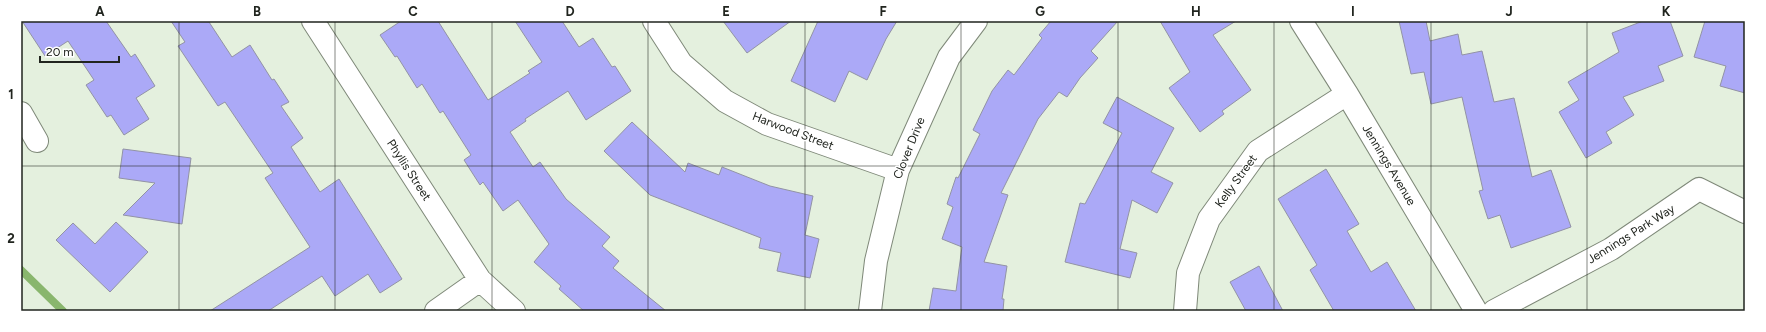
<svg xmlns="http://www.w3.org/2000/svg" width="1766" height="332" viewBox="0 0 1766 332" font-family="Figtree,sans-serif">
  <rect width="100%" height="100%" fill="#e4f0de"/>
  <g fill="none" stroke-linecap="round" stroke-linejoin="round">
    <!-- stream -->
    <path stroke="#89b66d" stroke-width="8" d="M 21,270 L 63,311"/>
  </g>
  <!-- building -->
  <path fill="#aba9f7" stroke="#9293a5" d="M 22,21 L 106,21 L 131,57 L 135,54 L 155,86 L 136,98 L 149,119 L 124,135 L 111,115 L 107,117 L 86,85 L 94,80 L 68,41 L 45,56 Z
    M 171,21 L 209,22 L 232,57 L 250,45 L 272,80 L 274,79 L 289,102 L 281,106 L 303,138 L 291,147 L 320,192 L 339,179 L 402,279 L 380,293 L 368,274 L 335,296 L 322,276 L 268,311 L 210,311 L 310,247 L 265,178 L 273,173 L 225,102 L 218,106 L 178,46 L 185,42 Z
    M 401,21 L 438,21 L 488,100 L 530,73 L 528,71 L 542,62 L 515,21 L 562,21 L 579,47 L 593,38 L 612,67 L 615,66 L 631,91 L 586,120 L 568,91 L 525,119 L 526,121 L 510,132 L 533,167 L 540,162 L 566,199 L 610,237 L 602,246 L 619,261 L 613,268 L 666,311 L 584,311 L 559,289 L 561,286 L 534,262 L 549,244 L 518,200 L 503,211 L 483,182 L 480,185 L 464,160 L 471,155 L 443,111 L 440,113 L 422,84 L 417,88 L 397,56 L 395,57 L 380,35 Z
    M 723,21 L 791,21 L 747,53 Z
    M 818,21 L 897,21 L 886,39 L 867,80 L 849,71 L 835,102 L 791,81 Z
    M 1051,21 L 1118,21 L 1091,51 L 1098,58 L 1080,78 L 1067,97 L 1059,92 L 1038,119 L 1001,193 L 1008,195 L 984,262 L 1007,266 L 1002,299 L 1004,299 L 1003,311 L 929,311 L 933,288 L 956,291 L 962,247 L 942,239 L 953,207 L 947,204 L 956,177 L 958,178 L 980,134 L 973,130 L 992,91 L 1008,70 L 1014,75 L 1042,38 L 1039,35 Z
    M 1160,21 L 1236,21 L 1213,35 L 1251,90 L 1222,111 L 1224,114 L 1200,132 L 1169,88 L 1190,72 Z
    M 1399,21 L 1426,21 L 1430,41 L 1458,34 L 1462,55 L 1482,51 L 1494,102 L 1514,98 L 1532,177 L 1551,170 L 1571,227 L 1511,248 L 1500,215 L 1488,219 L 1479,191 L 1483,190 L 1462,97 L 1431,104 L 1424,72 L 1411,74 Z
    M 1643,21 L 1670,21 L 1683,56 L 1658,66 L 1664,81 L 1623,97 L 1634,115 L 1606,132 L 1612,143 L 1586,158 L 1559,112 L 1579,100 L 1568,82 L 1619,52 L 1612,33 Z
    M 1705,21 L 1745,21 L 1745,93 L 1720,86 L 1726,66 L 1694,57 Z
    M 1117,97 L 1174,128 L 1151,172 L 1173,183 L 1157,213 L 1132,200 L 1120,249 L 1137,253 L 1130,278 L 1065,262 L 1080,203 L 1085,204 L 1122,133 L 1103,123 Z
    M 632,122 L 685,172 L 688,163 L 719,175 L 722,167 L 770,186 L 813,196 L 805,235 L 819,239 L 810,278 L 777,271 L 781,253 L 759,248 L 761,238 L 650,195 L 604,151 Z
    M 123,149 L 191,158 L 182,224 L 123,215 L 155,183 L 119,178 Z
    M 1326,169 L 1359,224 L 1347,231 L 1371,272 L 1387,262 L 1416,311 L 1334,311 L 1310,270 L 1317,265 L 1278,199 Z
    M 116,222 L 148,252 L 110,292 L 56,240 L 73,223 L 95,244 Z
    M 1259,266 L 1283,311 L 1246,311 L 1230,282 Z"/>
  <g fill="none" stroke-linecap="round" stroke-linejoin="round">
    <!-- street casing -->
    <g stroke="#7f8979" stroke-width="24">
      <path id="street" d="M 313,21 L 480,280 L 514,311
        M 654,21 L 681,63 L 725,101 L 767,124 L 898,170
        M 1301,21 L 1347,94 L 1476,311
        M 21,113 L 37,141
        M 436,311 L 480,280
        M 870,311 L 876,261 L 898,170 L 949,57 L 976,21
        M 1185,311 L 1188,273 L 1209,219 L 1258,151 L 1347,94
        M 1494,311 L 1611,249 L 1699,189 L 1745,212"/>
    </g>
    <!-- street -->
    <use href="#street" stroke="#fff" stroke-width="22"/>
  </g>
  <!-- grid -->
  <path fill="none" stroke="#21251f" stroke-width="1" stroke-opacity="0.55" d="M 179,21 L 179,311M 335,21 L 335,311M 492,21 L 492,311M 648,21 L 648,311M 805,21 L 805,311M 961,21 L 961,311M 1118,21 L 1118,311M 1274,21 L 1274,311M 1431,21 L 1431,311M 1587,21 L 1587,311M 21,166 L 1745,166"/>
  <g text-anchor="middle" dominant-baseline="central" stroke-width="3" stroke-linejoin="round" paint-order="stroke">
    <!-- street labels -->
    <g font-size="12" fill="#21251f" stroke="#fff">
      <text transform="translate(793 131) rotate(21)">Harwood Street</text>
      <text transform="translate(909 148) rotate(-68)">Clover Drive</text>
      <text transform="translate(1389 165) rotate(59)">Jennings Avenue</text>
      <text transform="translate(409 170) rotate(57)">Phyllis Street</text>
      <text transform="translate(1236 181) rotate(-54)">Kelly Street</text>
      <text transform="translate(1631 234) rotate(-32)">Jennings Park Way</text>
    </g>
  </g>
  <!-- border -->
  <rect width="1766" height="332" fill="none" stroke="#ffffff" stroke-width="44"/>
  <!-- scale -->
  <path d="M40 56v6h79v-6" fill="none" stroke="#21251f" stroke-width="2"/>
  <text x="46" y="56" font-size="12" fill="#21251f" stroke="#ffffff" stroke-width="3" paint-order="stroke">20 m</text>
  <rect x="22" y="22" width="1722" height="288" fill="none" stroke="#21251f" stroke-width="1.5"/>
  <g font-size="13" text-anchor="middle" font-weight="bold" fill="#21251f">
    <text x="100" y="16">A</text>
    <text x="257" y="16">B</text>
    <text x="413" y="16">C</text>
    <text x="570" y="16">D</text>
    <text x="726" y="16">E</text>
    <text x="883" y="16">F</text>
    <text x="1040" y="16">G</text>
    <text x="1196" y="16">H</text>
    <text x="1353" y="16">I</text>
    <text x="1509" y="16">J</text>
    <text x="1666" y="16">K</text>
    <text x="11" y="99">1</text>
    <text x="11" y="243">2</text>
  </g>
</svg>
